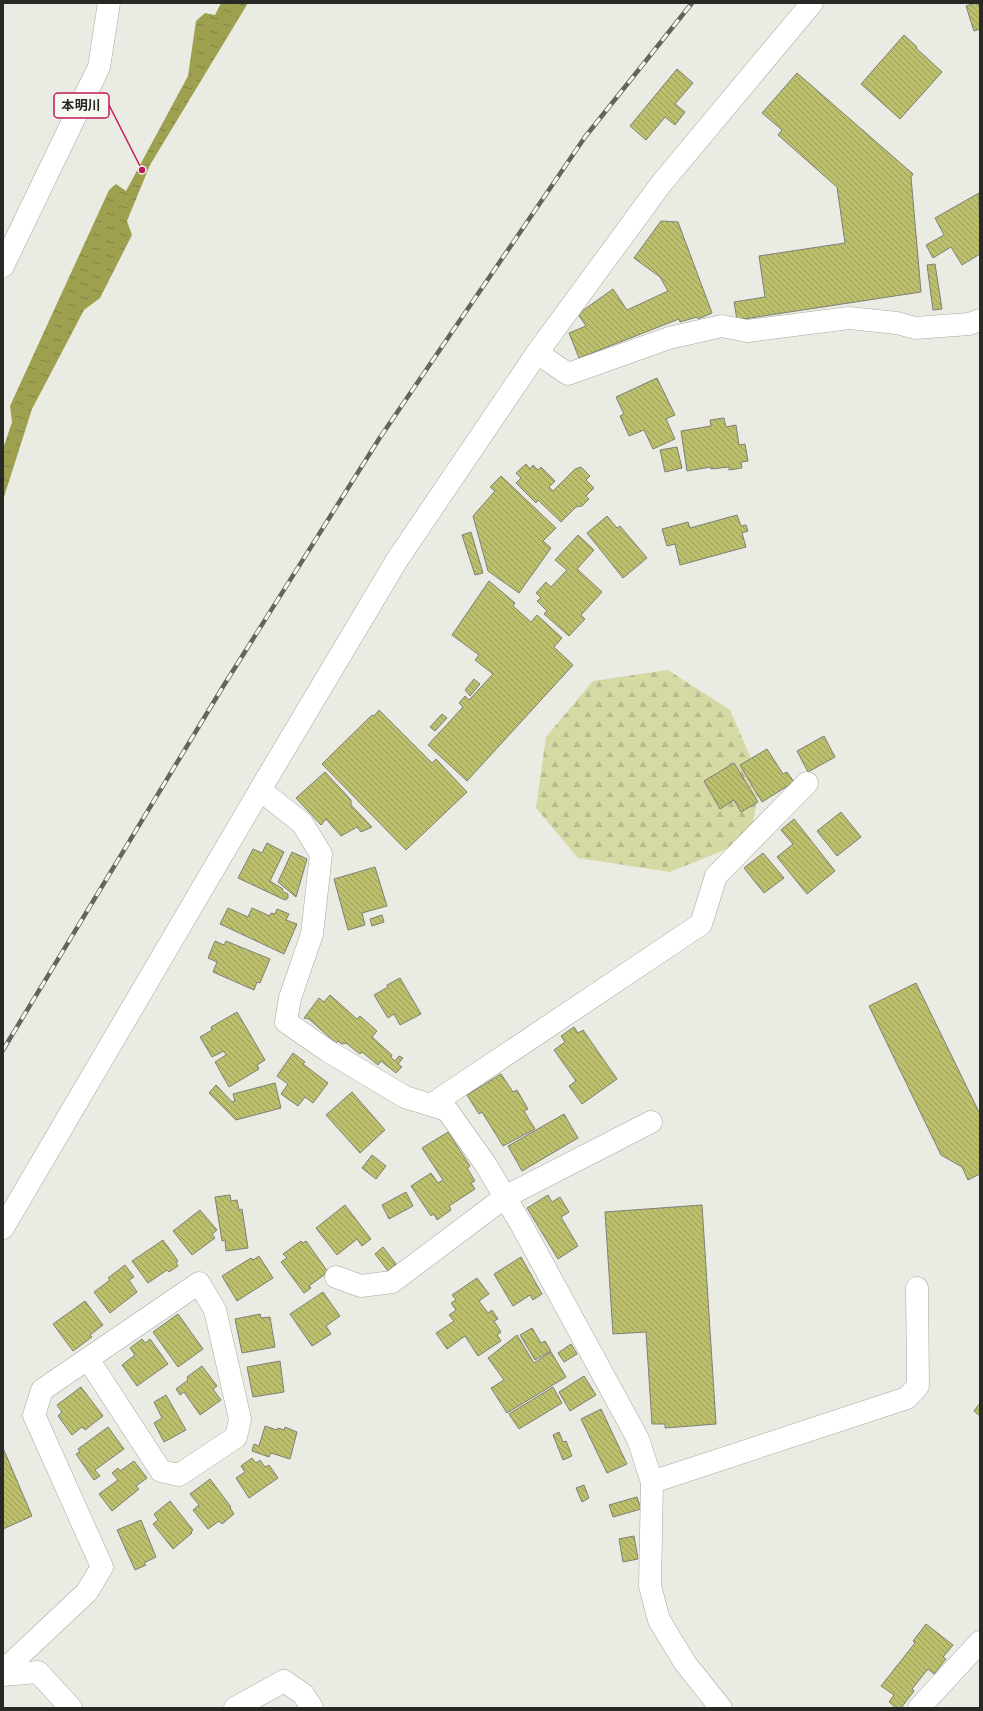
<svg xmlns="http://www.w3.org/2000/svg" width="983" height="1711" viewBox="0 0 983 1711" font-family="Rubik,'Noto Sans JP',sans-serif">
  <defs>
    <pattern id="forest-firs" width="22" height="20" patternUnits="userSpaceOnUse"><rect width="22" height="20" fill="#d5d9a3"/><path d="M5 1l3.5 6h-7zM16 11l3.5 6h-7z" fill="#b7ba8c"/></pattern>
    <pattern id="water-ripples" width="26" height="14" patternUnits="userSpaceOnUse"><rect width="26" height="14" fill="#9da04e"/><path d="M2 4q2-2 4 0t4 0M15 11q2-2 4 0t4 0" fill="none" stroke="#808241"/></pattern>
    <pattern id="building-back-hatch" width="6" height="6" patternUnits="userSpaceOnUse"><rect width="6" height="6" fill="#bcc06d"/><path d="M-1 5l2 2M0 0l6 6M5-1l2 2" fill="none" stroke="#999c59"/></pattern>
  </defs>
  <rect width="100%" height="100%" fill="#eaebe2"/>
  <!-- forest -->
  <path fill="url(#forest-firs)" d="M 668,670 L 730,710 L 761,782 L 749,840 L 670,872 L 578,858 L 536,808 L 546,737 L 593,681 Z"/>
  <!-- water -->
  <path fill="url(#water-ripples)" d="M 221,3 L 248,3 L 150,165 L 127,221 L 132,235 L 100,298 L 84,310 L 32,409 L 3,500 L 3,449 L 12,422 L 10,406 L 109,190 L 116,184 L 126,191 L 188,76 L 196,21 L 205,13 L 215,15 Z"/>
  <!-- building -->
  <path fill="url(#building-back-hatch)" stroke="#7e7f77" d="M 976,3 L 978,3 L 980,9 L 980,29 L 974,31 L 966,6 Z
    M 904,35 L 917,47 L 916,48 L 942,72 L 900,119 L 861,84 Z
    M 677,69 L 693,83 L 675,104 L 685,112 L 675,125 L 665,117 L 646,140 L 630,126 Z
    M 797,73 L 913,174 L 911,177 L 921,292 L 737,320 L 734,302 L 765,297 L 759,256 L 845,243 L 837,187 L 778,135 L 782,130 L 762,113 Z
    M 979,193 L 980,254 L 962,265 L 951,247 L 933,258 L 926,245 L 944,235 L 935,218 Z
    M 661,221 L 678,222 L 712,313 L 698,319 L 697,317 L 680,322 L 679,319 L 579,358 L 569,333 L 586,326 L 578,314 L 613,289 L 627,310 L 668,291 L 660,277 L 634,258 Z
    M 935,264 L 942,309 L 933,310 L 927,265 Z
    M 657,378 L 675,415 L 666,419 L 675,439 L 653,449 L 644,430 L 629,436 L 620,416 L 624,414 L 616,397 Z
    M 724,418 L 726,427 L 736,425 L 739,445 L 745,444 L 748,461 L 741,462 L 742,468 L 729,470 L 729,467 L 711,469 L 711,467 L 687,471 L 681,431 L 711,426 L 710,420 Z
    M 677,447 L 682,468 L 665,472 L 660,450 Z
    M 526,464 L 530,469 L 533,465 L 538,470 L 541,467 L 555,481 L 549,487 L 553,491 L 575,469 L 581,467 L 590,476 L 586,480 L 594,488 L 586,496 L 589,499 L 582,506 L 576,507 L 561,522 L 538,500 L 536,503 L 516,483 L 521,478 L 516,473 Z
    M 501,476 L 556,528 L 543,541 L 551,548 L 519,593 L 488,571 L 473,516 L 495,491 L 490,487 Z
    M 737,515 L 741,526 L 746,525 L 748,531 L 742,533 L 746,547 L 680,565 L 675,544 L 667,546 L 662,529 L 688,522 L 690,528 Z
    M 607,516 L 617,528 L 620,526 L 647,558 L 623,578 L 587,533 Z
    M 471,532 L 483,573 L 475,575 L 462,535 Z
    M 578,535 L 594,550 L 577,569 L 602,592 L 581,615 L 585,619 L 569,636 L 544,614 L 547,611 L 537,601 L 541,598 L 536,593 L 546,582 L 551,587 L 567,570 L 555,560 Z
    M 489,581 L 515,603 L 513,606 L 531,622 L 537,615 L 562,638 L 554,647 L 573,665 L 467,781 L 428,745 L 463,707 L 459,703 L 465,696 L 469,700 L 493,674 L 475,660 L 479,655 L 452,635 Z
    M 474,679 L 480,684 L 470,696 L 465,690 Z
    M 379,710 L 432,763 L 436,759 L 467,792 L 406,850 L 322,764 L 372,715 L 374,716 Z
    M 442,714 L 447,718 L 435,731 L 430,727 Z
    M 824,736 L 835,757 L 808,772 L 797,751 Z
    M 767,749 L 783,774 L 787,772 L 794,782 L 762,802 L 740,765 Z
    M 734,763 L 758,802 L 741,812 L 734,800 L 720,809 L 704,781 Z
    M 325,772 L 351,800 L 351,805 L 372,827 L 361,832 L 357,827 L 341,836 L 326,819 L 321,825 L 296,798 Z
    M 841,812 L 861,837 L 837,856 L 817,831 Z
    M 794,819 L 835,871 L 807,894 L 777,857 L 793,844 L 781,830 Z
    M 267,843 L 284,852 L 270,881 L 283,889 L 282,891 L 288,894 L 288,898 L 285,900 L 238,878 L 253,849 L 262,853 Z
    M 292,852 L 307,859 L 296,897 L 278,882 Z
    M 763,853 L 784,878 L 764,893 L 744,868 Z
    M 375,867 L 387,906 L 362,913 L 365,925 L 348,930 L 334,879 Z
    M 228,908 L 248,917 L 252,908 L 270,916 L 271,913 L 275,914 L 277,909 L 289,914 L 286,920 L 297,924 L 284,954 L 220,924 Z
    M 382,915 L 384,922 L 372,926 L 370,919 Z
    M 215,941 L 224,945 L 226,941 L 270,959 L 260,983 L 257,982 L 254,990 L 213,972 L 217,962 L 208,958 Z
    M 400,978 L 421,1014 L 400,1025 L 394,1014 L 388,1018 L 374,995 L 388,987 L 387,985 Z
    M 916,983 L 980,1114 L 980,1174 L 968,1180 L 962,1167 L 941,1155 L 869,1006 Z
    M 330,995 L 357,1019 L 360,1016 L 377,1031 L 372,1037 L 392,1055 L 391,1057 L 395,1061 L 399,1056 L 403,1058 L 398,1064 L 402,1067 L 396,1073 L 381,1061 L 378,1065 L 362,1052 L 360,1054 L 346,1043 L 342,1044 L 338,1041 L 336,1043 L 309,1019 L 304,1018 L 319,998 L 324,1002 Z
    M 237,1012 L 265,1060 L 257,1065 L 259,1069 L 229,1087 L 215,1062 L 226,1055 L 224,1051 L 212,1057 L 200,1037 L 212,1030 L 211,1027 Z
    M 574,1027 L 578,1033 L 583,1030 L 617,1079 L 582,1104 L 569,1086 L 576,1081 L 554,1050 L 565,1042 L 561,1036 Z
    M 293,1053 L 305,1062 L 303,1064 L 328,1083 L 313,1103 L 305,1097 L 298,1106 L 281,1094 L 288,1084 L 277,1076 Z
    M 501,1074 L 513,1092 L 517,1090 L 528,1109 L 524,1111 L 535,1129 L 503,1146 L 482,1112 L 479,1114 L 467,1095 Z
    M 275,1083 L 281,1108 L 236,1120 L 209,1093 L 216,1085 L 232,1102 L 235,1101 L 233,1094 Z
    M 352,1092 L 385,1130 L 360,1153 L 326,1115 Z
    M 564,1114 L 578,1138 L 522,1171 L 508,1146 Z
    M 448,1132 L 470,1166 L 467,1168 L 475,1181 L 471,1183 L 475,1189 L 449,1206 L 451,1210 L 437,1220 L 434,1214 L 431,1216 L 411,1186 L 431,1173 L 438,1183 L 443,1180 L 422,1148 Z
    M 372,1155 L 386,1166 L 376,1179 L 362,1168 Z
    M 406,1192 L 413,1206 L 389,1219 L 382,1205 Z
    M 230,1195 L 231,1201 L 237,1200 L 239,1210 L 242,1209 L 248,1248 L 226,1251 L 225,1240 L 222,1241 L 215,1197 Z
    M 548,1195 L 552,1202 L 560,1197 L 569,1212 L 561,1217 L 578,1246 L 558,1259 L 527,1208 Z
    M 345,1205 L 371,1239 L 362,1246 L 357,1239 L 337,1255 L 316,1228 Z
    M 702,1205 L 716,1424 L 665,1428 L 665,1424 L 652,1424 L 646,1332 L 613,1334 L 605,1212 Z
    M 200,1210 L 217,1230 L 212,1234 L 215,1238 L 192,1255 L 173,1231 Z
    M 163,1240 L 178,1261 L 176,1262 L 178,1266 L 169,1272 L 167,1270 L 148,1283 L 132,1261 Z
    M 301,1241 L 303,1243 L 306,1241 L 328,1272 L 309,1286 L 311,1288 L 304,1293 L 281,1262 L 287,1258 L 283,1254 Z
    M 383,1247 L 396,1264 L 388,1271 L 375,1254 Z
    M 259,1256 L 273,1278 L 237,1301 L 222,1276 L 251,1258 L 253,1260 Z
    M 521,1257 L 542,1294 L 533,1300 L 530,1295 L 513,1306 L 494,1274 Z
    M 125,1265 L 134,1277 L 129,1280 L 137,1292 L 110,1313 L 94,1292 L 110,1280 L 108,1278 Z
    M 477,1278 L 489,1294 L 479,1301 L 488,1313 L 492,1310 L 498,1319 L 494,1321 L 501,1332 L 497,1335 L 501,1341 L 478,1356 L 465,1336 L 447,1349 L 436,1333 L 454,1321 L 449,1315 L 456,1310 L 451,1303 L 456,1300 L 452,1295 Z
    M 323,1292 L 340,1316 L 326,1326 L 331,1334 L 312,1346 L 290,1314 Z
    M 85,1301 L 103,1325 L 90,1335 L 92,1337 L 73,1351 L 53,1324 Z
    M 178,1314 L 203,1349 L 178,1367 L 153,1332 Z
    M 260,1314 L 261,1318 L 270,1317 L 275,1347 L 242,1353 L 235,1319 Z
    M 532,1328 L 541,1343 L 545,1341 L 551,1351 L 535,1360 L 520,1335 Z
    M 517,1335 L 534,1363 L 551,1352 L 566,1377 L 507,1413 L 491,1388 L 504,1380 L 488,1358 Z
    M 142,1339 L 145,1343 L 150,1339 L 168,1364 L 137,1386 L 122,1365 L 135,1355 L 130,1348 Z
    M 571,1344 L 577,1354 L 564,1362 L 558,1353 Z
    M 280,1361 L 284,1392 L 253,1397 L 247,1367 Z
    M 202,1366 L 217,1386 L 213,1389 L 221,1400 L 200,1415 L 184,1392 L 180,1395 L 176,1389 L 188,1380 L 187,1377 Z
    M 584,1376 L 596,1395 L 570,1411 L 559,1392 Z
    M 81,1387 L 103,1416 L 85,1430 L 82,1427 L 72,1435 L 58,1416 L 62,1412 L 57,1405 Z
    M 553,1387 L 562,1403 L 519,1429 L 509,1414 Z
    M 166,1395 L 186,1430 L 164,1442 L 154,1423 L 162,1418 L 154,1402 Z
    M 980,1403 L 980,1416 L 974,1411 Z
    M 601,1409 L 627,1464 L 607,1473 L 581,1419 Z
    M 265,1426 L 277,1430 L 278,1428 L 284,1430 L 285,1427 L 297,1432 L 290,1459 L 271,1453 L 269,1457 L 252,1451 L 254,1444 L 259,1446 Z
    M 108,1427 L 124,1449 L 95,1470 L 100,1476 L 94,1480 L 76,1454 L 80,1452 L 78,1449 Z
    M 559,1432 L 563,1442 L 566,1441 L 572,1456 L 563,1460 L 553,1435 Z
    M 3,1448 L 32,1516 L 3,1529 Z
    M 252,1458 L 256,1463 L 260,1460 L 265,1467 L 269,1465 L 278,1478 L 249,1498 L 236,1478 L 245,1472 L 241,1466 Z
    M 134,1461 L 147,1478 L 136,1486 L 139,1489 L 112,1511 L 99,1494 L 118,1480 L 112,1473 L 118,1468 L 120,1471 Z
    M 210,1479 L 231,1507 L 230,1508 L 234,1514 L 222,1524 L 219,1521 L 208,1529 L 193,1510 L 199,1505 L 190,1494 Z
    M 584,1485 L 589,1498 L 582,1502 L 576,1488 Z
    M 637,1497 L 641,1509 L 613,1517 L 609,1505 Z
    M 170,1501 L 193,1530 L 191,1532 L 192,1533 L 173,1549 L 153,1524 L 158,1520 L 154,1514 Z
    M 141,1520 L 156,1557 L 144,1563 L 146,1565 L 135,1570 L 117,1530 Z
    M 634,1536 L 638,1559 L 623,1562 L 619,1539 Z
    M 926,1624 L 953,1645 L 943,1657 L 946,1659 L 934,1674 L 928,1669 L 912,1689 L 914,1691 L 901,1708 L 896,1708 L 889,1702 L 894,1695 L 881,1686 L 915,1643 L 913,1641 Z"/>
  <g fill="none" stroke-linecap="round" stroke-linejoin="round">
    <!-- minor casing -->
    <g stroke="#a6a79f" stroke-width="23">
      <path id="minor" d="M 3,266 L 99,67 L 109,3
        M 537,353 L 568,374 L 669,338 L 722,326 L 747,331 L 849,318 L 897,323 L 915,328 L 969,324 L 980,320
        M 260,790 L 302,823 L 321,854 L 312,934 L 290,998 L 286,1022 L 328,1051 L 405,1097 L 447,1110 L 486,1165 L 521,1224 L 638,1439 L 652,1482 L 650,1586 L 659,1620 L 685,1663 L 721,1708
        M 431,1105 L 701,924 L 716,876 L 807,783
        M 336,1277 L 361,1286 L 392,1282 L 505,1197 L 651,1122
        M 652,1482 L 907,1398 L 918,1386 L 917,1288
        M 3,1671 L 87,1592 L 102,1567 L 34,1415 L 42,1390 L 199,1283 L 215,1310 L 240,1419 L 236,1437 L 179,1475 L 161,1471 L 88,1359
        M 3,1675 L 38,1672 L 71,1708
        M 235,1708 L 284,1681 L 303,1694 L 312,1708
        M 919,1708 L 980,1642"/>
    </g>
    <!-- tertiary casing -->
    <g stroke="#a6a79f" stroke-width="23">
      <path id="tertiary" d="M 3,1228 L 260,790 L 397,560 L 537,353 L 661,184 L 812,3"/>
    </g>
    <!-- minor -->
    <use href="#minor" stroke="#fff" stroke-width="22"/>
    <!-- tertiary -->
    <use href="#tertiary" stroke="#fff" stroke-width="22"/>
    <!-- rail casing -->
    <g stroke="#64645f" stroke-width="4.5">
      <path id="rail" d="M 3,1050 L 224,685 L 379,439 L 585,137 L 692,3"/>
    </g>
    <!-- rail -->
    <use href="#rail" stroke="#f7f8f0" stroke-width="3" stroke-dasharray="9" stroke-linecap="butt"/>
  </g>
  <!-- callouts -->
  <path fill="none" stroke="#c2185b" stroke-width="1.5" d="M142 170L109 105"/>
  <circle fill="#c2185b" stroke="#f7f8f0" stroke-width="1.5" cx="142" cy="170" r="4"/>
  <rect fill="#f7f8f0" stroke="#c2185b" stroke-width="1.5" x="54" y="93" width="55" height="25" rx="4"/>
  <g font-size="13" text-anchor="middle" font-weight="bold" fill="#282825">
    <text x="81" y="110">本明川</text>
  </g>
  <!-- border -->
  <rect width="983" height="1711" fill="none" stroke="#282825" stroke-width="8"/>
</svg>
